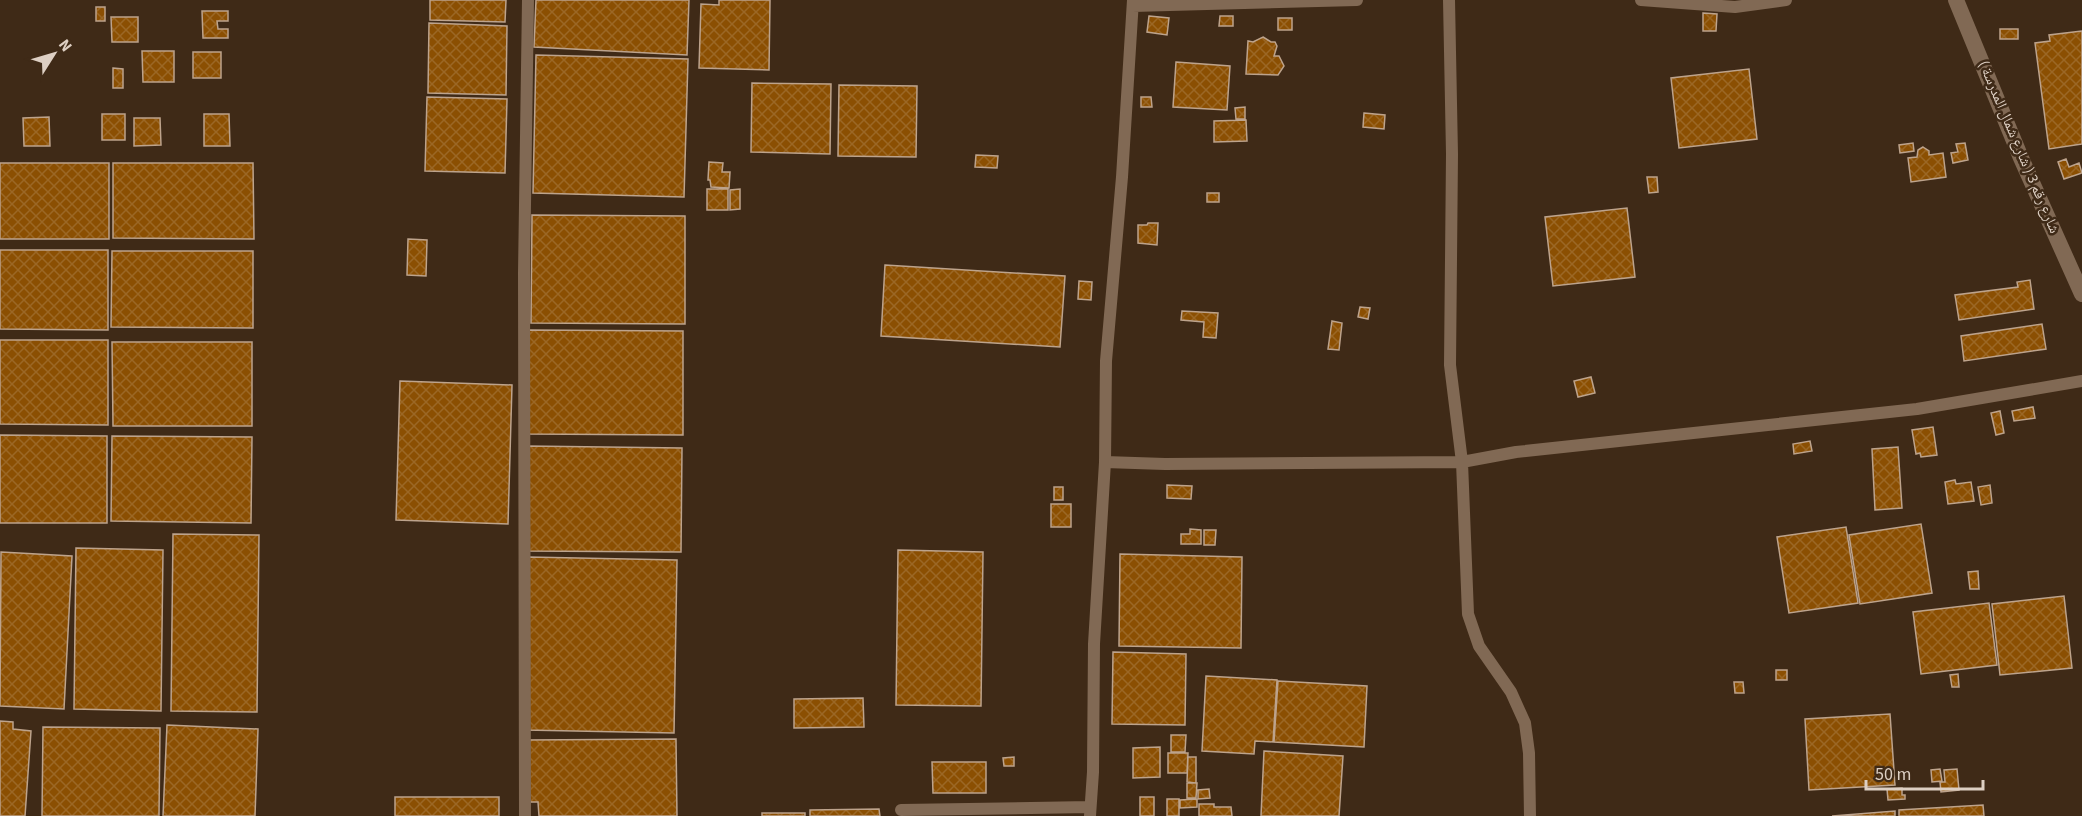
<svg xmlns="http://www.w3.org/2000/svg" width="2082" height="816" viewBox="0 0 2082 816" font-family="'Source Sans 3','Noto Naskh Arabic',sans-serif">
  <defs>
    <pattern id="building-cross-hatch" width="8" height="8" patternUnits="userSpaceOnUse" patternTransform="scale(1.5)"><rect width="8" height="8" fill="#8b4f02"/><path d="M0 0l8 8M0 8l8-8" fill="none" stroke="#9b6725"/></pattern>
  </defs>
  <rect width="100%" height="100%" fill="#3f2a17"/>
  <!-- building -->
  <path fill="url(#building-cross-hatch)" stroke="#bda38c" stroke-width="1.5" d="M 430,0 L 506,0 L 505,22 L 430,20 Z
    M 536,0 L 689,0 L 687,55 L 534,47 Z
    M 719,0 L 770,0 L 769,70 L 699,68 L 701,4 L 719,5 Z
    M 96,7 L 105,7 L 105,21 L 96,21 Z
    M 202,11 L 228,11 L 228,21 L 217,21 L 218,29 L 228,29 L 228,38 L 203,38 Z
    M 1703,13 L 1717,14 L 1716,31 L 1703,31 Z
    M 1149,16 L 1169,18 L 1167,35 L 1147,32 Z
    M 1220,16 L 1233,16 L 1233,26 L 1219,26 Z
    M 111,17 L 138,17 L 138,42 L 112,42 Z
    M 1278,18 L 1292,18 L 1292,30 L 1278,30 Z
    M 429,23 L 507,26 L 506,95 L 428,93 Z
    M 2000,29 L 2018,29 L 2018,39 L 2000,39 Z
    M 2082,31 L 2082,144 L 2049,149 L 2035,43 L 2050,41 L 2049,35 Z
    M 1263,37 L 1271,42 L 1275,42 L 1277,46 L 1274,56 L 1279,56 L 1284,66 L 1278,75 L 1246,74 L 1248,41 L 1253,42 Z
    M 142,51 L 174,51 L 174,82 L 143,82 Z
    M 193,52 L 221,52 L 221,78 L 193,78 Z
    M 536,55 L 688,59 L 684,197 L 533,193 Z
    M 1176,62 L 1230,66 L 1227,110 L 1173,107 Z
    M 113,68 L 123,69 L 123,88 L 113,88 Z
    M 1749,69 L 1757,139 L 1679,148 L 1671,78 Z
    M 752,83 L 831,84 L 830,154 L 751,152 Z
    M 839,85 L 917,86 L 916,157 L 838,156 Z
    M 427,97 L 507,99 L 505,173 L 425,171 Z
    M 1141,97 L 1151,97 L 1152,107 L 1141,107 Z
    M 1245,107 L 1245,119 L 1236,119 L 1235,108 Z
    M 1364,113 L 1385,115 L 1384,129 L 1363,127 Z
    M 102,114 L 125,114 L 125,140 L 102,140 Z
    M 204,114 L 229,114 L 230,146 L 204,146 Z
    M 49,117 L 50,146 L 24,146 L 23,118 Z
    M 134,118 L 160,118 L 161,145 L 134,146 Z
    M 1246,120 L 1247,141 L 1214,142 L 1214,121 Z
    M 1913,143 L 1914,151 L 1900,153 L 1899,145 Z
    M 1965,143 L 1968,160 L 1953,163 L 1951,153 L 1958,152 L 1956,144 Z
    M 1923,147 L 1929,151 L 1929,155 L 1943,153 L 1946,177 L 1911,182 L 1908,158 L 1917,157 L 1918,150 Z
    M 976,155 L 998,156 L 997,168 L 975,167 Z
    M 2066,159 L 2069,167 L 2079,163 L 2082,173 L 2064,179 L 2058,162 Z
    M 709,162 L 723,163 L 722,172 L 730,172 L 729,188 L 711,187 L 710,180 L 708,180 Z
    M 0,163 L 109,163 L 109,239 L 0,239 Z
    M 113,163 L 253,163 L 254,239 L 113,238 Z
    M 1647,177 L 1657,177 L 1658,192 L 1649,193 Z
    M 707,189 L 728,189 L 728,210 L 707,210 Z
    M 740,189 L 740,209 L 730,210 L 730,190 Z
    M 1207,193 L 1219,193 L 1219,202 L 1207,202 Z
    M 1627,208 L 1635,277 L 1553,286 L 1545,217 Z
    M 532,215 L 685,216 L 685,324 L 531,323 Z
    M 1148,223 L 1158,223 L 1157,245 L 1138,243 L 1138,225 L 1147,225 Z
    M 408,239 L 427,240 L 426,276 L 407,275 Z
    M 0,250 L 108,250 L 108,330 L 0,329 Z
    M 112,251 L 253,251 L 253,328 L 111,327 Z
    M 885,265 L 1065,276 L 1060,347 L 881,336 Z
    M 2030,280 L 2034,309 L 1959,320 L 1955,295 L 2018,287 L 2017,282 Z
    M 1079,281 L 1092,282 L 1091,300 L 1078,299 Z
    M 1360,307 L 1370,308 L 1368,319 L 1358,317 Z
    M 1182,311 L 1218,313 L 1216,338 L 1203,337 L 1204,322 L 1181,320 Z
    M 1332,321 L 1342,323 L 1339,350 L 1328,349 Z
    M 2042,324 L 2046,349 L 1964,361 L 1961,336 Z
    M 529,330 L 683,331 L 683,435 L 528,434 Z
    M 0,340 L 108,340 L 108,425 L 0,424 Z
    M 112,342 L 252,342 L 252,426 L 113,426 Z
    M 1591,377 L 1595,393 L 1578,397 L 1574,381 Z
    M 400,381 L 512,385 L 508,524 L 396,520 Z
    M 2033,407 L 2035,418 L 2014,421 L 2012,411 Z
    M 2000,411 L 2004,433 L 1996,435 L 1991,413 Z
    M 1933,427 L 1937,455 L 1921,457 L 1920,453 L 1916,454 L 1912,430 Z
    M 0,435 L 107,436 L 107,523 L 0,523 Z
    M 112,436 L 252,437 L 251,523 L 111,521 Z
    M 1810,441 L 1812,451 L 1794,454 L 1793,444 Z
    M 527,446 L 682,448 L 681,552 L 527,551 Z
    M 1898,447 L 1902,508 L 1875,510 L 1872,449 Z
    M 1955,480 L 1956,484 L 1971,482 L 1974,501 L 1948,504 L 1945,482 Z
    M 1167,485 L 1192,486 L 1191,499 L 1167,498 Z
    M 1990,485 L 1992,503 L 1981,505 L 1978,487 Z
    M 1054,487 L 1063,487 L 1063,500 L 1054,500 Z
    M 1051,504 L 1071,504 L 1071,527 L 1051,527 Z
    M 1921,524 L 1932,593 L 1860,604 L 1849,535 Z
    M 1846,527 L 1858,603 L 1789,613 L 1777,537 Z
    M 1190,529 L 1201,530 L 1201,544 L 1181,544 L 1181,534 L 1190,534 Z
    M 1204,530 L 1216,530 L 1215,545 L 1204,545 Z
    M 173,534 L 259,535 L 257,712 L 171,711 Z
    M 76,548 L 163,550 L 161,711 L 74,709 Z
    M 898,550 L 983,552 L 981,706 L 896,705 Z
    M 1,552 L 72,556 L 64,709 L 0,706 Z
    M 1120,554 L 1242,557 L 1241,648 L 1119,646 Z
    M 528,557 L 677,560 L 674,733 L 525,730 Z
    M 1978,571 L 1979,589 L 1970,589 L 1968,572 Z
    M 2064,596 L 2072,668 L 2000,675 L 1992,604 Z
    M 1989,603 L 1997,665 L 1921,674 L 1913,612 Z
    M 1113,652 L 1186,654 L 1185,725 L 1112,724 Z
    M 1776,670 L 1787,670 L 1787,680 L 1776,680 Z
    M 1958,674 L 1959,687 L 1952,687 L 1950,675 Z
    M 1206,676 L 1277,680 L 1273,742 L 1255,741 L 1254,754 L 1202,751 Z
    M 1278,681 L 1367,686 L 1364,747 L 1274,742 Z
    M 1734,682 L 1743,682 L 1744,693 L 1735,693 Z
    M 863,698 L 864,727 L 794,728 L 794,699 Z
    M 1890,714 L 1895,785 L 1809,790 L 1805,719 Z
    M 0,721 L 13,722 L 13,729 L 31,731 L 25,816 L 0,816 Z
    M 167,725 L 258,729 L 255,816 L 163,816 Z
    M 43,727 L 160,728 L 159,816 L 42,816 Z
    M 1171,735 L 1186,735 L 1185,752 L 1171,752 Z
    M 676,739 L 677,816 L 539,816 L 538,802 L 527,802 L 526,740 Z
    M 1160,747 L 1160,777 L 1133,778 L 1133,748 Z
    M 1264,751 L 1343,756 L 1339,816 L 1261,816 Z
    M 1168,753 L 1188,753 L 1187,773 L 1168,773 Z
    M 1014,757 L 1014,766 L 1004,766 L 1003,758 Z
    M 1188,757 L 1196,757 L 1196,783 L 1187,782 Z
    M 932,762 L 986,762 L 986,793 L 933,793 Z
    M 1940,769 L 1942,781 L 1932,782 L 1931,770 Z
    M 1957,769 L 1959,790 L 1941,792 L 1940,782 L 1945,782 L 1944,770 Z
    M 1187,783 L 1197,783 L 1196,798 L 1187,798 Z
    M 1902,788 L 1902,795 L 1905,795 L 1905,799 L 1888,800 L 1887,789 Z
    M 1209,789 L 1210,798 L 1198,799 L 1198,790 Z
    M 395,797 L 499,797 L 499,816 L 395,816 Z
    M 1140,797 L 1154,797 L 1154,816 L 1140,816 Z
    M 1167,799 L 1179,799 L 1179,816 L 1167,816 Z
    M 1197,799 L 1197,807 L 1180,808 L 1180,800 Z
    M 1199,804 L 1214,804 L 1214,807 L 1231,807 L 1232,816 L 1199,816 Z
    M 1983,805 L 1984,816 L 1899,816 L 1899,810 Z
    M 879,809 L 880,816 L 810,816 L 810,810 Z
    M 1895,811 L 1895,816 L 1832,816 Z
    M 762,813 L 805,813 L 805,816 L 762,816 Z"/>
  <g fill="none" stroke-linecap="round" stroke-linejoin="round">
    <!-- street -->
    <path stroke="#816954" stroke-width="12" d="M 1449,0 L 1452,154 L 1450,365 L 1462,462 L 1468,614 L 1479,646 L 1511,692 L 1525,723 L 1529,753 L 1530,816
      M 1641,0 L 1735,7 L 1786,0
      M 1133,6 L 1357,0
      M 1105,462 L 1165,464 L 1462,462 L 1516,452 L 1917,409 L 2082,381
      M 901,810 L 1090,807
      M 525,816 L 524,273 L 528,0
      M 1090,816 L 1093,772 L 1094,644 L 1105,462 L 1106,361 L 1122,177 L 1133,0"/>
    <!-- secondary -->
    <path stroke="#816954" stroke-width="16" d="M 1956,0 L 2021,158 L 2082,294"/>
  </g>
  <g text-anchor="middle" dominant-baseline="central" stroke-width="5" stroke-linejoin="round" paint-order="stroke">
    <!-- street labels -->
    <g font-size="15" fill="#ddcfc3" stroke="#3f2a17">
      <text transform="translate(2019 147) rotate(67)">شارع رقم 3 ( شارع شمال المدرسة )</text>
    </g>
  </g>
  <!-- north arrow -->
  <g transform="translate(54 54) rotate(53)" stroke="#3f2a17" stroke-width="4.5" paint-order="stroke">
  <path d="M0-4.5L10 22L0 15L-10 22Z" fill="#ddcfc3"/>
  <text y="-9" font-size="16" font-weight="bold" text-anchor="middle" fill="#ddcfc3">N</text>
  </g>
  <!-- scale -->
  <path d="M1866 780v9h117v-9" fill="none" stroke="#ddcfc3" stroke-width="3"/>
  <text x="1875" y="780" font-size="18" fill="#ddcfc3" stroke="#3f2a17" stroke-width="4.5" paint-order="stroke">50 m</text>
</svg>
